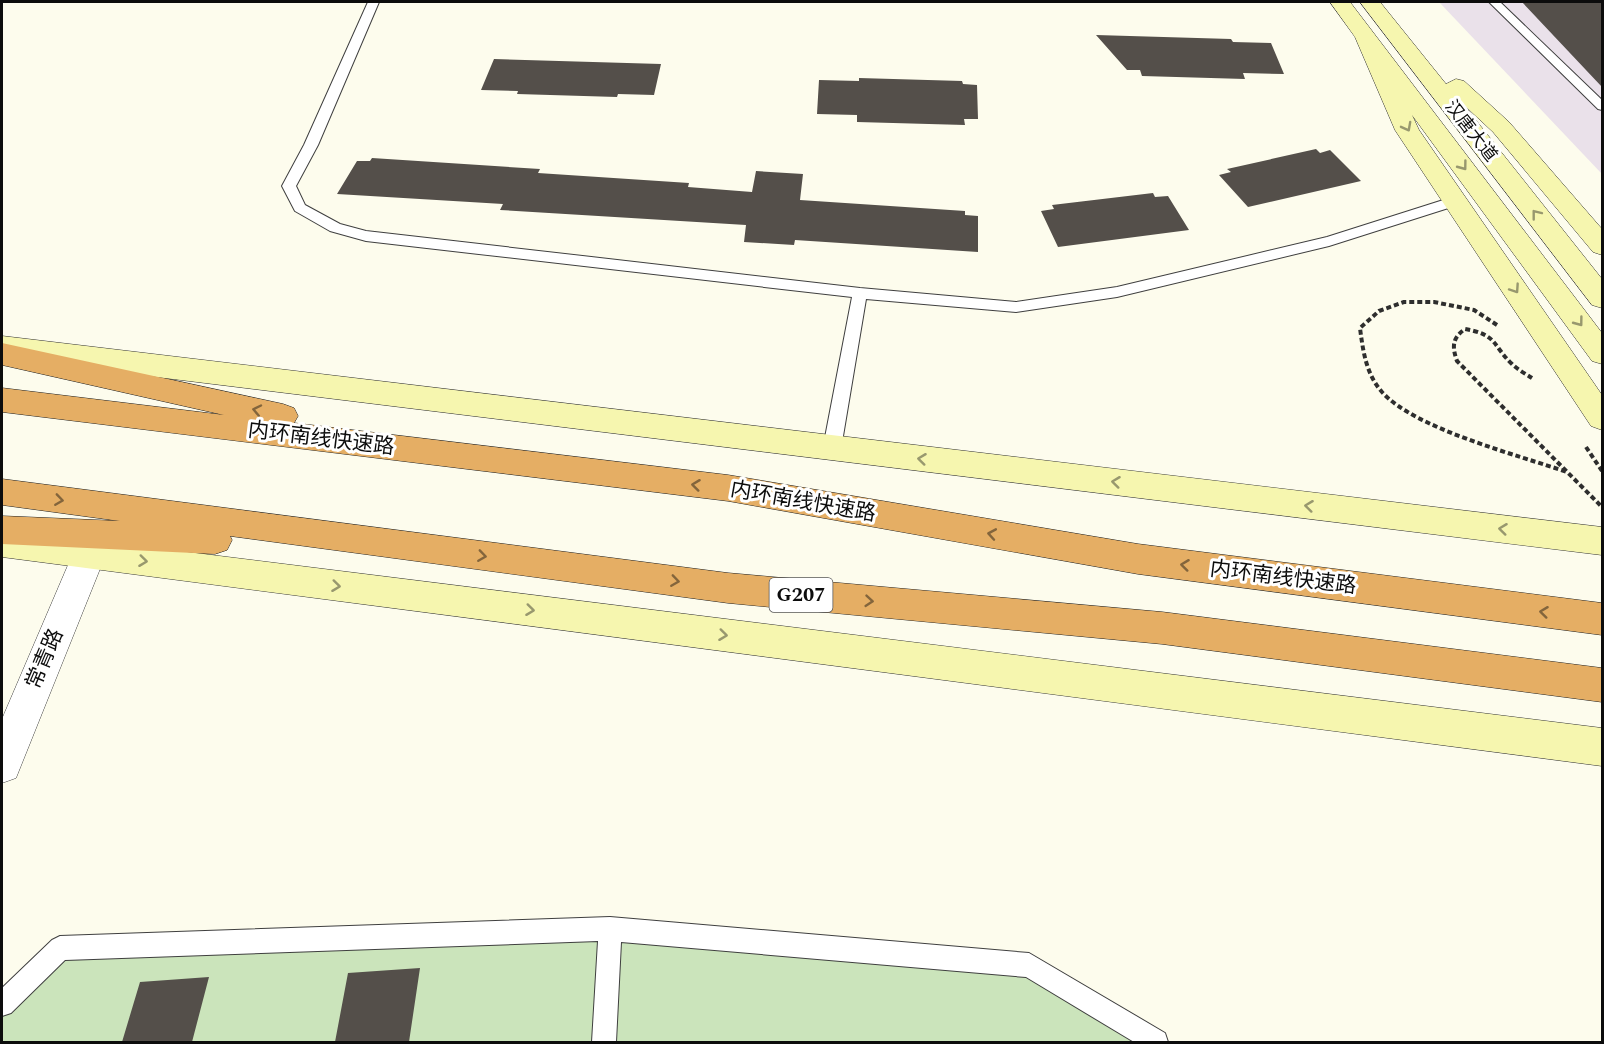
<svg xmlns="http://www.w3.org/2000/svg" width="1604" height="1044" viewBox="0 0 1604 1044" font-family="Spectral,'Noto Sans SC',serif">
  <rect width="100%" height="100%" fill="#fdfced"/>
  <!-- industrial -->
  <path fill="#eae1ea" d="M 1439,2 L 1602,2 L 1602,174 Z"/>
  <!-- green -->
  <path fill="#cbe4bb" d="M 610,929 L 1029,965 L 1156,1042 L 2,1042 L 2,1004 L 60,948 Z"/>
  <!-- building -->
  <path fill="#544f4a" d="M 1522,2 L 1602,2 L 1602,87 Z
    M 1096,35 L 1231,39 L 1233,42 L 1271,43 L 1284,74 L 1243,73 L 1245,79 L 1142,76 L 1140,70 L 1127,70 Z
    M 494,59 L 661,64 L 654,95 L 618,94 L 617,97 L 517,94 L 518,91 L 481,90 Z
    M 859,78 L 962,81 L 963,84 L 977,85 L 978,119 L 964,119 L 965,125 L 857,122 L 857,115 L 817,114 L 819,80 L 859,81 Z
    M 1316,149 L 1320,153 L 1330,150 L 1361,181 L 1248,207 L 1219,175 L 1231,172 L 1227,169 Z
    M 372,158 L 540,169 L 538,173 L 689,183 L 688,187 L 752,192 L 756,171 L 803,174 L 800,200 L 965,211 L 965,215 L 978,216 L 978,252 L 795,240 L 794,245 L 744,242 L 746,225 L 500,210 L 503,204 L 337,194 L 357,161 L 370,161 Z
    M 1153,193 L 1155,197 L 1168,196 L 1189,230 L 1058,247 L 1041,211 L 1054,209 L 1052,205 Z
    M 420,968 L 409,1042 L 335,1042 L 348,973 Z
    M 209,977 L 192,1042 L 122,1042 L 140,982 Z"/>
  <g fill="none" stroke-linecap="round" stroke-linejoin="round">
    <!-- lane casing -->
    <g stroke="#3f3f3f" stroke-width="2">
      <path id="lane" d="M 368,2 L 379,2 L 318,145 L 296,186 L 305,205 L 340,224 L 366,231 L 860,288 L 1016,302 L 1117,287 L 1327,237 L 1456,196 L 1463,201 L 1461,204 L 1329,246 L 1117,297 L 1016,312 L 866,299 L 841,448 L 838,453 L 832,455 L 826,453 L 823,448 L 852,297 L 366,241 L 330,231 L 295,211 L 282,186 L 304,145 Z
        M 1489,2 L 1500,2 L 1602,100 L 1602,110 L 1598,109 Z
        M 610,917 L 1029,953 L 1165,1033 L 1168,1042 L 1134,1042 L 1026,977 L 621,942 L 616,1042 L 592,1042 L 598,941 L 65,960 L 11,1013 L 2,1016 L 2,988 L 52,940 L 60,936 Z"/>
    </g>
    <!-- street casing -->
    <g stroke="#3f3f3f" stroke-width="1">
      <path id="street" d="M 89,539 L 101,544 L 106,554 L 16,778 L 2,783 L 2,719 L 77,544 Z"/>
    </g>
    <!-- secondary casing -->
    <g stroke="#2e2e2e" stroke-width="1">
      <path id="secondary" d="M 1330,2 L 1350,2 L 1602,333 L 1602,364 L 1592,361 L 1412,115 L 1419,130 L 1602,395 L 1602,430 L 1591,426 L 1395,130 L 1355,37 Z
        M 1360,2 L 1380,2 L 1446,84 L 1456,79 L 1464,81 L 1509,122 L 1602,229 L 1602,255 L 1593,252 L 1493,132 L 1463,104 L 1602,279 L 1602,308 L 1592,305 Z
        M 2,336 L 1602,527 L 1602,555 L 2,358 Z
        M 2,529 L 1602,728 L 1602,766 L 2,557 Z"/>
    </g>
    <!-- highway casing -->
    <g stroke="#1d1d1d" stroke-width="1">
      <path id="highway" d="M 2,343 L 283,404 L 294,408 L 298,416 L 294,423 L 728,475 L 1138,544 L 1602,603 L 1602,635 L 1138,574 L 728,501 L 2,412 L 2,388 L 224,415 L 2,365 Z
        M 2,479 L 728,573 L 1162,612 L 1602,668 L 1602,702 L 1162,644 L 728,603 L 230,536 L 232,540 L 227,550 L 215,554 L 2,544 L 2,516 L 120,521 L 2,505 Z"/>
    </g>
    <!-- path -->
    <path stroke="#2e2e2e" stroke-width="4" stroke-dasharray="5 3" stroke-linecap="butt" d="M 1497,325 L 1474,310 L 1434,302 L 1404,302 L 1379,311 L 1360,328 C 1363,351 1366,374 1382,392 C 1415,429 1518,455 1567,472
      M 1532,378 C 1526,374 1518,370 1512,364 C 1492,345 1498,335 1465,329 C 1452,338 1452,347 1457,361 L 1601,506
      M 1586,447 L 1602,471"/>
    <!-- lane -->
    <use href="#lane" fill="#fff" fill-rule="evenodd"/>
    <!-- street -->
    <use href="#street" fill="#fff" fill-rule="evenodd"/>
    <!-- secondary -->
    <use href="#secondary" fill="#f6f6af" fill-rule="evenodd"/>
    <!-- highway -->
    <use href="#highway" fill="#e5ae64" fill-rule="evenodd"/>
  </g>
  <!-- one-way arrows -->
  <defs><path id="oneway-chevron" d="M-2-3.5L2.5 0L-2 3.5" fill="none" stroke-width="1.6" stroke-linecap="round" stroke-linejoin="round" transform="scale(1.5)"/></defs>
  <g stroke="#98986e">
    <use href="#oneway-chevron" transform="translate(1407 127) rotate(62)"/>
    <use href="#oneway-chevron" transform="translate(1463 166) rotate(53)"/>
    <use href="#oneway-chevron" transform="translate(1536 214) rotate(-128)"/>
    <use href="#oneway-chevron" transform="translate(1515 289) rotate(56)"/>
    <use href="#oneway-chevron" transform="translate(1579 322) rotate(53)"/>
    <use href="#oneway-chevron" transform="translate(922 459) rotate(-173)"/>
    <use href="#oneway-chevron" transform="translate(1116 482) rotate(-173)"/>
    <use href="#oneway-chevron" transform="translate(1309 506) rotate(-173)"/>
    <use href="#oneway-chevron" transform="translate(1503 529) rotate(-173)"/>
    <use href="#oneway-chevron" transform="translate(143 561) rotate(7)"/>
    <use href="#oneway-chevron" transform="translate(336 586) rotate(7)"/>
    <use href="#oneway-chevron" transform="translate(530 610) rotate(7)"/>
    <use href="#oneway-chevron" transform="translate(723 635) rotate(7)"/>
  </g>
  <g stroke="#83653c">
    <use href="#oneway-chevron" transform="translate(257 410) rotate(-168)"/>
    <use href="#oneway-chevron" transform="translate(696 485) rotate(-173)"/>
    <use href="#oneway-chevron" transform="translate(59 500) rotate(8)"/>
    <use href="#oneway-chevron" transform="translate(992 534) rotate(-170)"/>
    <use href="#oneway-chevron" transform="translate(482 556) rotate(8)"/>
    <use href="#oneway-chevron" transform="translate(1185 565) rotate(-173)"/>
    <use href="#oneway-chevron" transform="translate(675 581) rotate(8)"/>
    <use href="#oneway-chevron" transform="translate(869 601) rotate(5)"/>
    <use href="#oneway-chevron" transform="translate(1544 612) rotate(-173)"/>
  </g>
  <g text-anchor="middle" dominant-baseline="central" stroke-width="6" stroke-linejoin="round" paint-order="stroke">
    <!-- far-street labels -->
    <g font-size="18" fill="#0c0c0c" stroke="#fff">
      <text transform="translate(1471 131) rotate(52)">汉唐大道</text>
    </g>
    <!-- shield labels -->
    <rect fill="#fff" stroke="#555" stroke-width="1.5" x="769.5" y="578" width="63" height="34" rx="4.5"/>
    <g font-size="20" font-weight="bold" fill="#0c0c0c">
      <text x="801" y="595">G207</text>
    </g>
    <!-- street labels -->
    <g font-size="21" fill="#0c0c0c" stroke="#fff">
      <text transform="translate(321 439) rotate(7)">内环南线快速路</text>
      <text transform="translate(803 502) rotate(10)">内环南线快速路</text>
      <text transform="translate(1283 578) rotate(7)">内环南线快速路</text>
      <text transform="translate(45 659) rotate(-67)">常青路</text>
    </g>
  </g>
  <!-- border -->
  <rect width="1604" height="1044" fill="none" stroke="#0c0c0c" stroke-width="6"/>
</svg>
